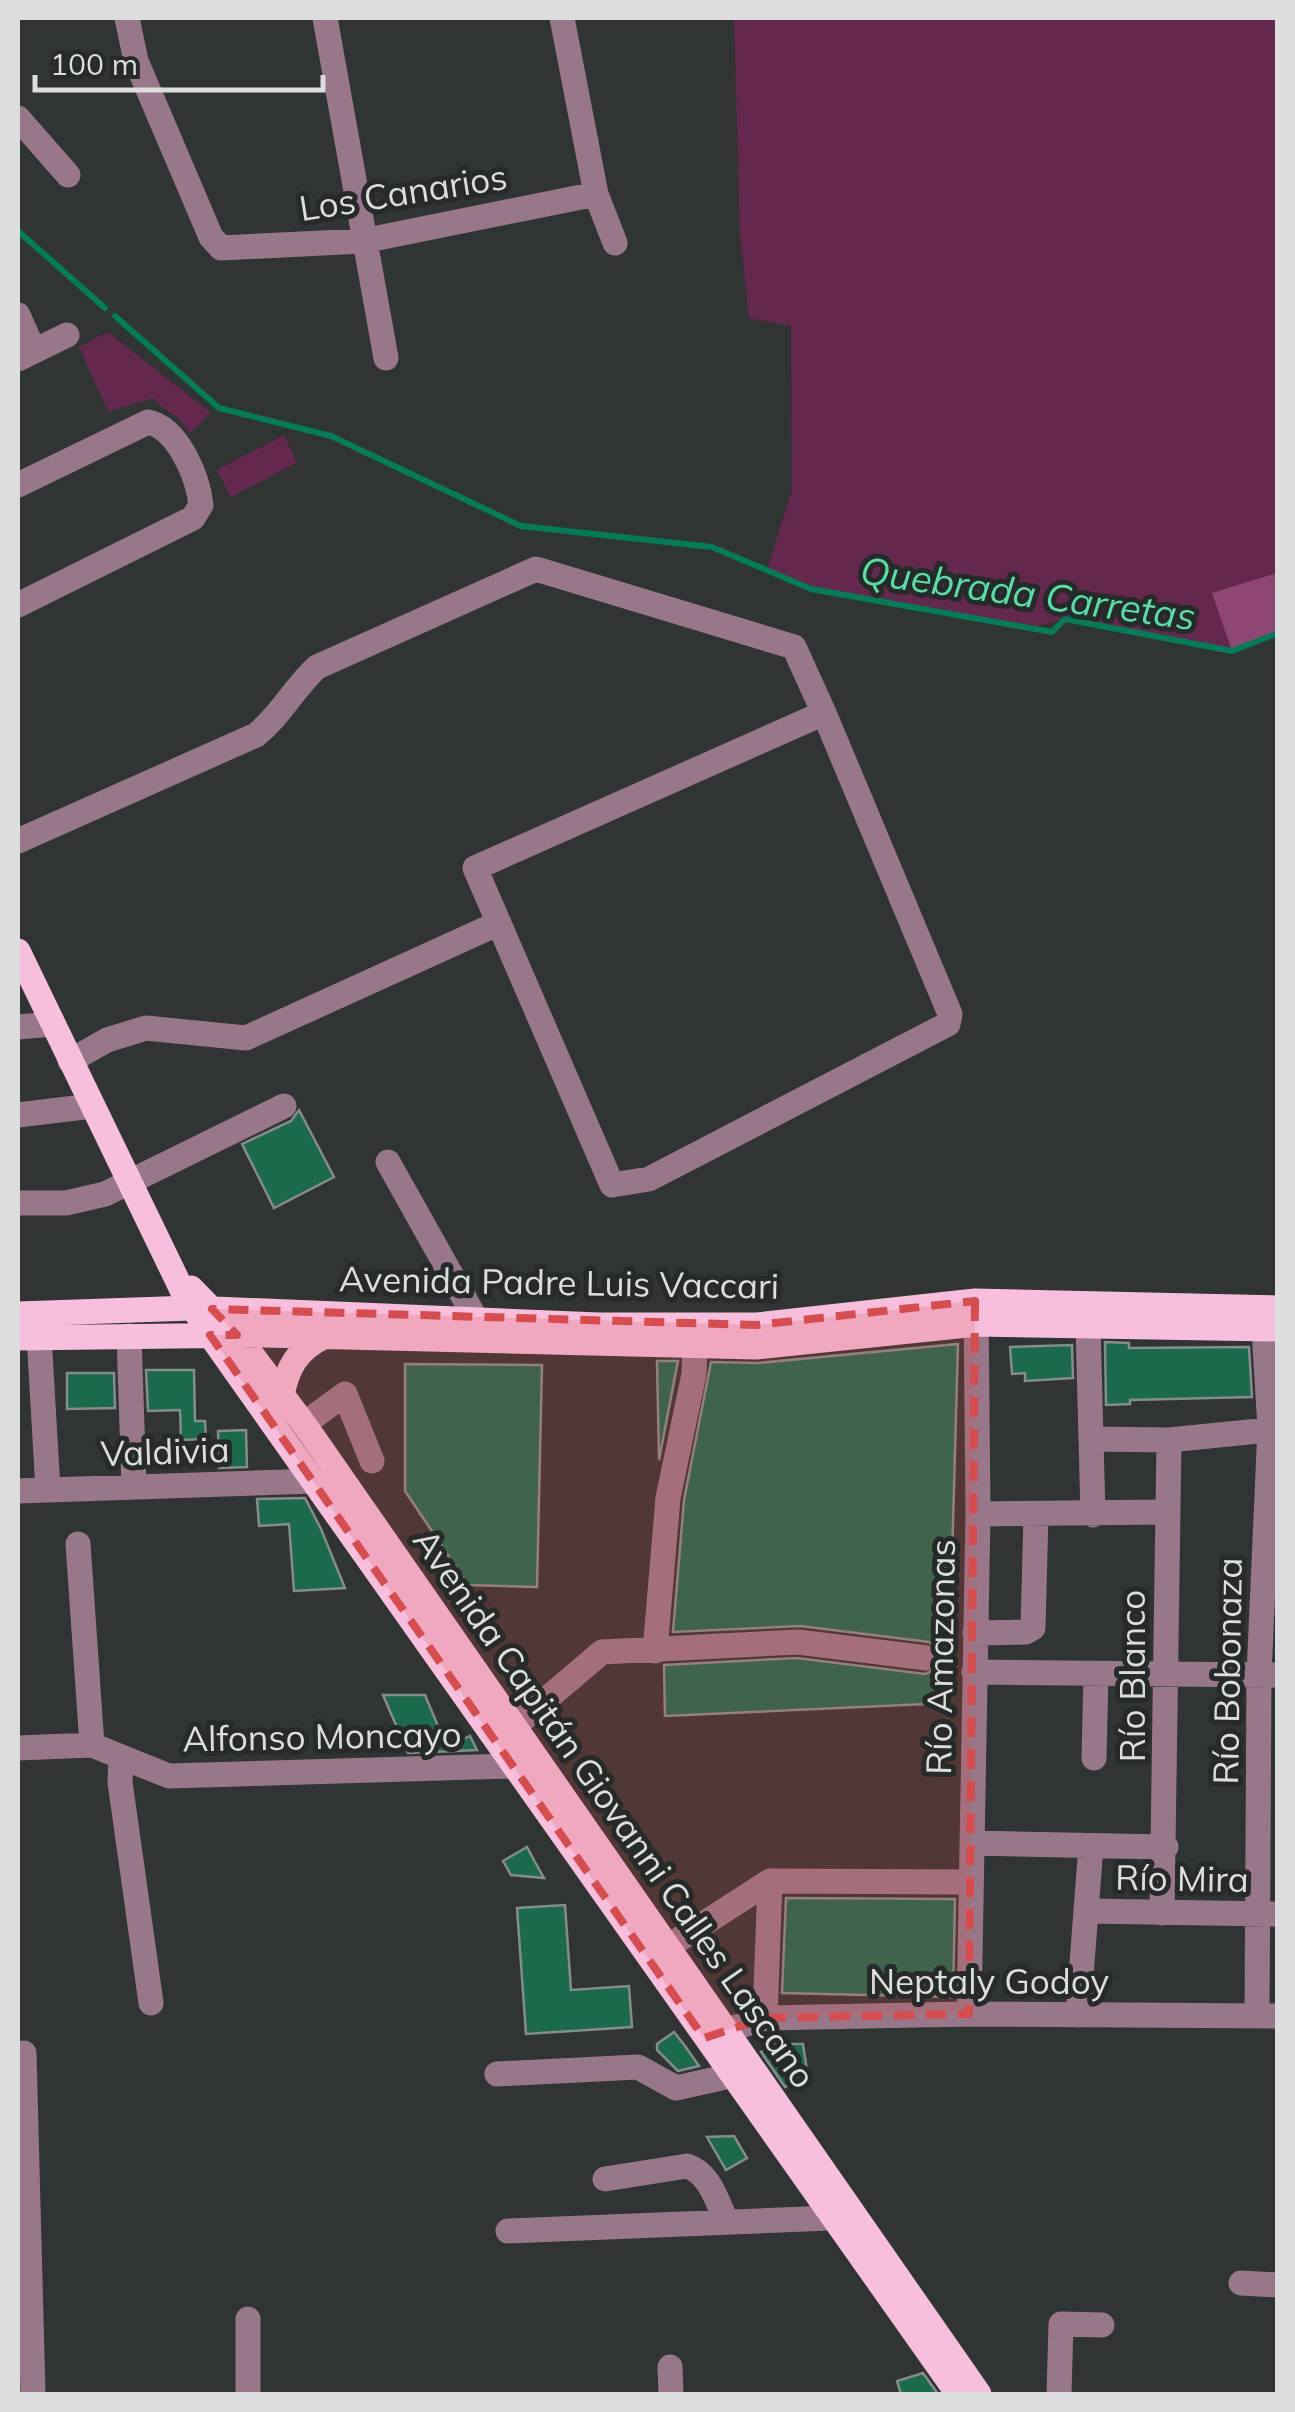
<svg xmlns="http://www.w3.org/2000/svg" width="1295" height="2412" viewBox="0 0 1295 2412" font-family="Mulish,sans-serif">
  <rect width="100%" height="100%" fill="#303432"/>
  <!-- green -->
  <path fill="#64284e" d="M 734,18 L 1277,18 L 1277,633 L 1232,651 L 1065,619 L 1027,629 L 811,589 L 767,570 L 792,490 L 791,326 L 749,318 L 740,233 Z
    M 108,332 L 211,413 L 190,433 C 175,410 166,414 153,398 L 108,412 L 79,347 Z
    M 284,435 L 297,463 L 231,497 L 217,470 Z"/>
  <!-- forest -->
  <path fill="#8e4773" d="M 1277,573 L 1277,633 L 1232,651 L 1212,593 Z"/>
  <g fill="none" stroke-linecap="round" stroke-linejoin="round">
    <!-- stream -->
    <path stroke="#017d57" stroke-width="6" d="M 18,231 L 105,308
      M 115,316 L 219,408 L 331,436 L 521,526 L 712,547 L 811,589 L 1052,632 L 1065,619 L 1232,651 L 1278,633"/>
  </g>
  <!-- building -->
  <path fill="#1b6a4c" stroke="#868c89" stroke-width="2.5" d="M 299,1110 L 334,1177 L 274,1208 L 242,1144 L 291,1121 Z
    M 1105,1342 L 1129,1343 L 1129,1348 L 1249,1347 L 1252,1397 L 1130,1400 L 1130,1404 L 1106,1405 Z
    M 958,1344 L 948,1703 L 665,1716 L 664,1665 L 797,1658 L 925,1674 L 939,1668 L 942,1653 L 929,1642 L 800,1626 L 673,1632 L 684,1500 L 711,1362 L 758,1363 Z
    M 1072,1345 L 1073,1378 L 1025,1381 L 1025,1373 L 1012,1374 L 1010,1347 Z
    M 657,1361 L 678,1361 L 659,1460 Z
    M 405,1364 L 542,1365 L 537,1587 L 468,1585 L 405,1491 Z
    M 146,1370 L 194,1370 L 195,1421 L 205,1421 L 206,1439 L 181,1440 L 180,1410 L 148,1411 Z
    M 67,1373 L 114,1373 L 115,1408 L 67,1409 Z
    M 246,1430 L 247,1467 L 219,1468 L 218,1431 Z
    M 305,1498 L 321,1529 L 345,1588 L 294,1591 L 289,1524 L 259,1526 L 257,1499 Z
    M 383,1695 L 425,1695 L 440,1731 L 445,1729 L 452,1745 L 470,1736 L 477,1750 L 408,1753 Z
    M 527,1847 L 535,1862 L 544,1878 L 511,1875 L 503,1861 Z
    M 786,1898 L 955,1899 L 953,1997 L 782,1993 Z
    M 565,1905 L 571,1990 L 629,1986 L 632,2027 L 526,2034 L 517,1908 Z
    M 674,2032 L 685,2046 L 699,2066 L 678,2071 L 657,2050 L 657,2044 Z
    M 774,2044 L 803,2044 L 808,2077 L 785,2087 L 761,2052 Z
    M 734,2136 L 747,2158 L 726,2170 L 707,2137 Z
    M 923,2373 L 938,2394 L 901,2394 L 897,2381 Z"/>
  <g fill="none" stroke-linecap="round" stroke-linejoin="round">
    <!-- minor -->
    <path stroke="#99778a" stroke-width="25" d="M 127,18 L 136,61 L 211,237 L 221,248 L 363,241 L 596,194
      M 325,18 L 386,358
      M 562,18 L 596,194 L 615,243
      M 18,118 L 68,175
      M 18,315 L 34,351
      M 18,359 L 67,335
      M 18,485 L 148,422 C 178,428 198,477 201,505 L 193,518 L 18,605
      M 18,841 L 256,735 C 282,714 293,689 317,667 L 536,569 L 794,647 L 824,713 L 475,868 L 612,1185 L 649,1179 L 948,1024 L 950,1014 L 824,713
      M 18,1027 L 52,1024
      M 70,1061 L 107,1040 L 146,1028 L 246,1038 L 499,923
      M 18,1115 L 92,1106
      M 388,1162 L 477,1321
      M 18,1203 L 66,1203 L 105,1194 L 284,1106
      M 38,1318 L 48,1490
      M 1088,1325 L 1093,1515
      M 129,1336 L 134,1487
      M 304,1424 L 345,1394 L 372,1461
      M 1093,1439 L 1169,1440 L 1278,1429
      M 18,1491 L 315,1481
      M 978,1514 L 1168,1512
      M 78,1544 L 92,1745
      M 975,1633 L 1026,1632 L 1033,1628 L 1036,1514
      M 655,1651 L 668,1498 L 694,1374 L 695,1347
      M 974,1672 L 1278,1675
      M 516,1725 L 602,1652 L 798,1642 L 927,1658
      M 18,1748 L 92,1745 L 169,1776 L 514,1766
      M 121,1757 L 120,1782 L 151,2003
      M 1094,1758 L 1096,1674
      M 972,1843 L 1166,1847
      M 1086,1911 L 1278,1914
      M 1162,1913 L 1169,1440
      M 669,1946 L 770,1881
      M 969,2014 L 978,1514 L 976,1304
      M 1078,2015 L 1091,1846
      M 1257,2015 L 1259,1675 L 1270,1428 L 1264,1329
      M 765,2018 L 770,1881 L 971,1882
      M 706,2037 L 765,2018 L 969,2014 L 1278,2016
      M 24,2053 L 33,2394
      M 497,2074 L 638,2067 L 676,2088 L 730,2076
      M 605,2179 L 687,2166 C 710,2173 717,2202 727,2222
      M 508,2231 L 830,2218
      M 1241,2283 L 1278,2285
      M 670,2367 L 671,2394
      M 248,2394 L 248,2319
      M 1059,2394 L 1061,2324 L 1102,2325"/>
    <!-- major -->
    <path stroke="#f7bede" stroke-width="25" d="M 18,951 L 182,1290 L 210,1335 L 958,2394
      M 191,1288 L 237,1335 L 304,1424 L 979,2394
      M 18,1314 L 192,1308 L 599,1325 L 757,1325 L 975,1301 L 1278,1308
      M 18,1338 L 264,1335 L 756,1347 L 977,1324 L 1278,1329
      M 282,1396 C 287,1368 297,1350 323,1337"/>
  </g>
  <!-- marked area -->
  <path fill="#d74c4c" fill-opacity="0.2" stroke="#d74c4c" stroke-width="8" stroke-dasharray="20 12" stroke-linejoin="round" d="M 975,1301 L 969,2014 L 765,2018 L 704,2038 L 210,1335 L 237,1335 L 212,1309 L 757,1325 Z"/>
  <g text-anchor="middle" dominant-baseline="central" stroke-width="10" stroke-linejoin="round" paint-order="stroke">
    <!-- street labels -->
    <g font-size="35" fill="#dbdedd" stroke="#262a28">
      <text transform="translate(403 192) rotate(-9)">Los Canarios</text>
      <text transform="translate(559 1282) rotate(1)">Avenida Padre Luis Vaccari</text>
      <text transform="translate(165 1451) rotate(-2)">Valdivia</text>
      <text transform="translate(940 1657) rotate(-89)">Río Amazonas</text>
      <text transform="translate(1227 1671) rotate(-89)">Río Bobonaza</text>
      <text transform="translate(1132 1676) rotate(-90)">Río Blanco</text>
      <text transform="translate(322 1736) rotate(-1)">Alfonso Moncayo</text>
      <text transform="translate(615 1808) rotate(55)">Avenida Capitán Giovanni Calles Lascano</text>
      <text transform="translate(1182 1878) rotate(1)">Río Mira</text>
      <text x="989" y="1981">Neptaly Godoy</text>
    </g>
    <!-- water labels -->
    <g font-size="38" font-style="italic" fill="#57dea7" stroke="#262a28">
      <text transform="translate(1028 593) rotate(8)">Quebrada Carretas</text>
    </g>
  </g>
  <!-- border -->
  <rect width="1295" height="2412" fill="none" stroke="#dbdedd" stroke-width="40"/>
  <!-- scale -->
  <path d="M35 75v15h288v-15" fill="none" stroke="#dbdedd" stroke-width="5"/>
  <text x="50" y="75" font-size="30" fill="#dbdedd" stroke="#262a28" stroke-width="8" paint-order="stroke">100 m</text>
</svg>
